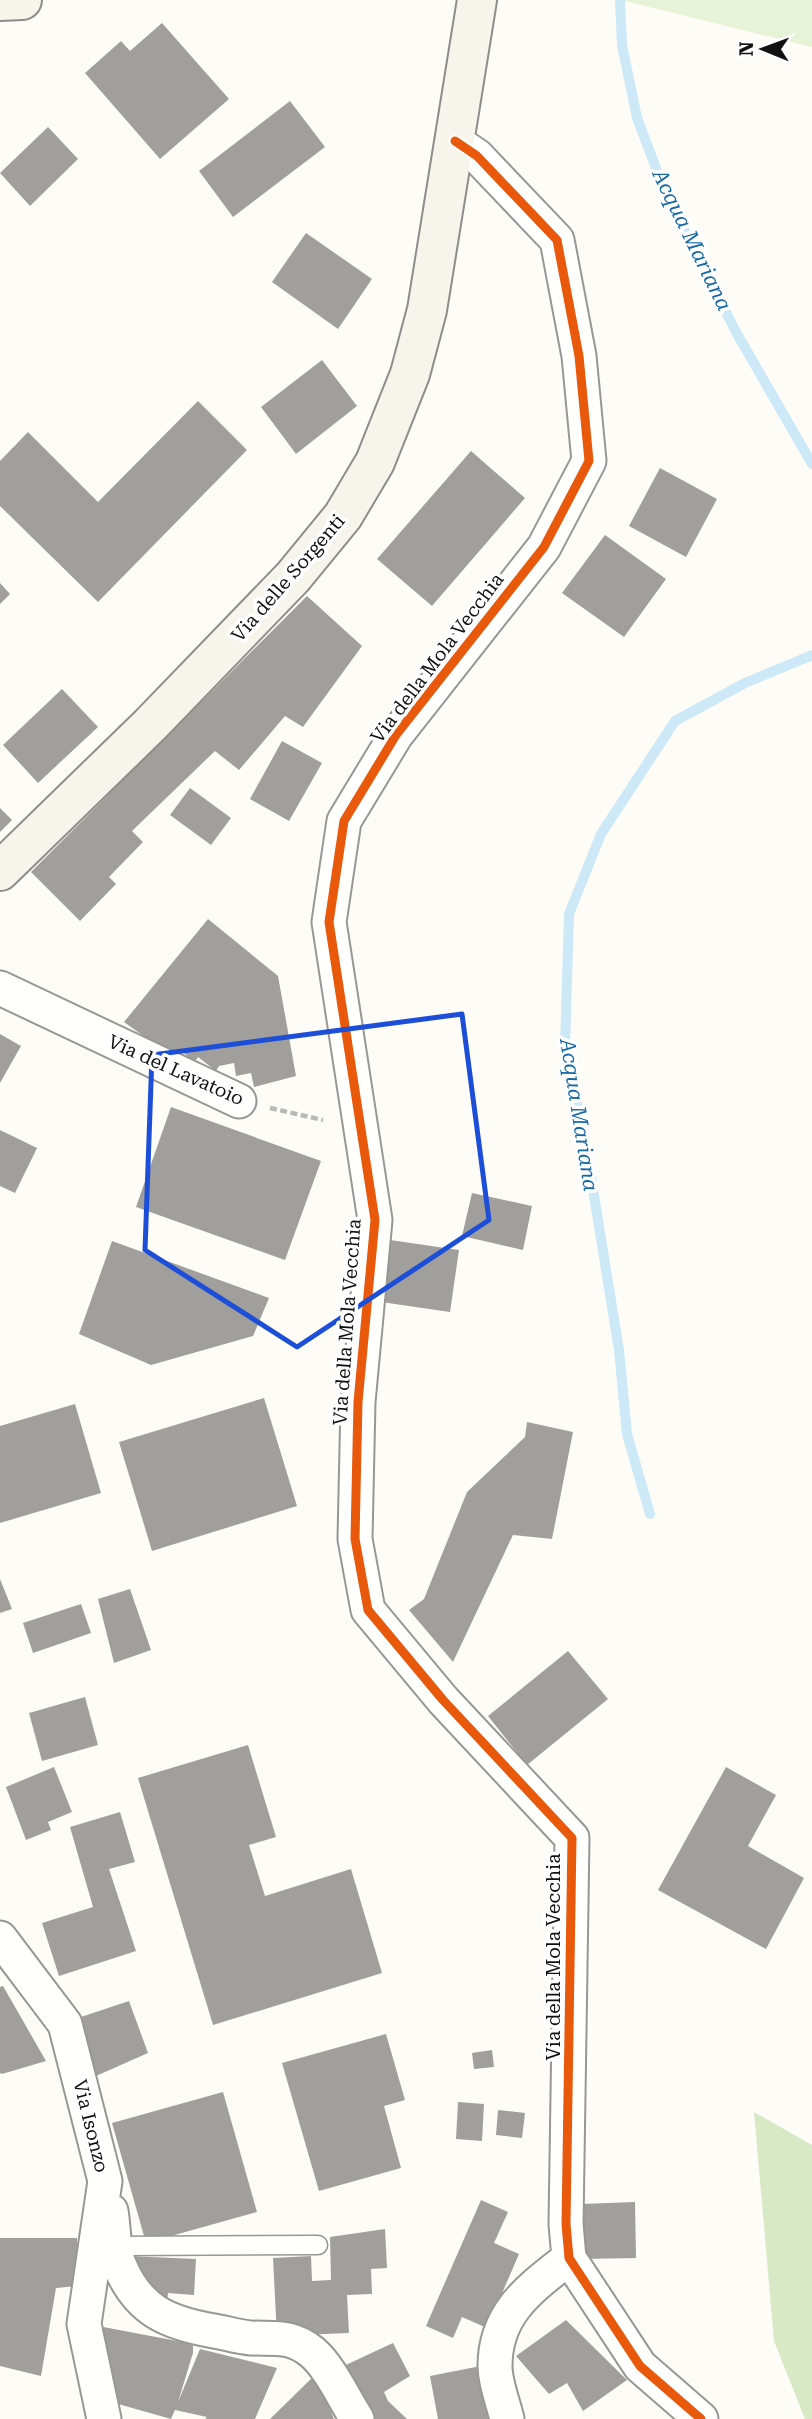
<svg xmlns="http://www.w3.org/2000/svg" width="812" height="2419" viewBox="0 0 812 2419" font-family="'Roboto Serif',serif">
  <rect width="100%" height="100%" fill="#fdfcf7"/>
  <!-- green -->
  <path fill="#e7f3d7" d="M 621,0 L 812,0 L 812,47 Z"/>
  <!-- forest -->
  <path fill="#d8eac5" d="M 754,2112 L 812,2145 L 812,2419 L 805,2419 L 774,2341 Z"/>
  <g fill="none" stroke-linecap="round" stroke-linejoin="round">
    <!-- stream -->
    <path stroke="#cde8f7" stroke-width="10" d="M 620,0 L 622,45 L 637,118 L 663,187 L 736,332 L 812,464
      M 650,1514 L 627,1434 L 619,1350 L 585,1140 L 565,1047 L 569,914 L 601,834 L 675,721 L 745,683 L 812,655"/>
  </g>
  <!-- building -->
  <path fill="#a19f9c" d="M 162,23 L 229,99 L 160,159 L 85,73 L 121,41 L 130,51 Z
    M 290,101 L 325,147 L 233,217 L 199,171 Z
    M 48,127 L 78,159 L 30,206 L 0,173 Z
    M 306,233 L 372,279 L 338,329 L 272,282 Z
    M 322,360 L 357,406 L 296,454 L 261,407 Z
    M 198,401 L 247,450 L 98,602 L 0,506 L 0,461 L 28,432 L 98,502 Z
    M 471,451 L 525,498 L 432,606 L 377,559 Z
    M 660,468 L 717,499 L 686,557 L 629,526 Z
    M 605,535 L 666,579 L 624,637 L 562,593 Z
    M 0,583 L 10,594 L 0,604 Z
    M 307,596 L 362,646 L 303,727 L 285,716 L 239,770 L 215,751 L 132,831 L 143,842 L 109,877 L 116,884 L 80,921 L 31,872 Z
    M 62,689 L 98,727 L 38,783 L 3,745 Z
    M 282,741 L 322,763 L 289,821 L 250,799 Z
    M 190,788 L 231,818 L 211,845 L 170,815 Z
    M 0,808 L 12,820 L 0,832 Z
    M 208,919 L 278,976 L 296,1076 L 254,1087 L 251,1073 L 236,1076 L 234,1063 L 219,1066 L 216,1071 L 198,1057 L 194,1063 L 183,1052 L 174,1058 L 124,1022 Z
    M 0,1034 L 21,1046 L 0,1083 Z
    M 171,1107 L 321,1161 L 285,1260 L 136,1207 Z
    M 0,1130 L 37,1148 L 15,1193 L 0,1186 Z
    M 472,1193 L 532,1206 L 523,1250 L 462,1236 Z
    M 390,1240 L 459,1250 L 450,1312 L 381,1302 Z
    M 112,1241 L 269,1298 L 253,1336 L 151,1365 L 79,1334 Z
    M 264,1398 L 297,1506 L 152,1551 L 119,1442 Z
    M 75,1404 L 101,1493 L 0,1523 L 0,1426 Z
    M 527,1422 L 573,1432 L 552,1539 L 513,1535 L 453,1662 L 409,1610 L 424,1599 L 467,1492 L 525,1437 Z
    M 0,1579 L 12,1609 L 0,1613 Z
    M 130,1589 L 151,1650 L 114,1663 L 98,1599 Z
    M 81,1604 L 91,1633 L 33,1653 L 23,1623 Z
    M 568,1651 L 608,1699 L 527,1765 L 488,1716 Z
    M 85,1697 L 98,1745 L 42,1761 L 29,1713 Z
    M 248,1745 L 276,1837 L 249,1845 L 265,1896 L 351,1869 L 382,1973 L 213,2025 L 138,1778 Z
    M 54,1767 L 72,1812 L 48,1822 L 51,1830 L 26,1840 L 6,1787 Z
    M 726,1767 L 776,1795 L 748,1846 L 804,1878 L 766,1949 L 658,1890 Z
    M 120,1812 L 135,1862 L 109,1869 L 136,1951 L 59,1976 L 42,1923 L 93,1907 L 70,1827 Z
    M 3,1986 L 46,2061 L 2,2074 L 0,2073 L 0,1987 Z
    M 129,2001 L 148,2053 L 96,2076 L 72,2020 Z
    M 386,2034 L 405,2100 L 384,2106 L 401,2168 L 319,2191 L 282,2063 Z
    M 492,2050 L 494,2067 L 474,2069 L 472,2053 Z
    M 223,2092 L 257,2212 L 146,2243 L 112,2123 Z
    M 458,2102 L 484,2104 L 482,2141 L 456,2139 Z
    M 498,2110 L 525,2113 L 522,2138 L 496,2135 Z
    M 481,2200 L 508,2212 L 494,2243 L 519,2254 L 487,2328 L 462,2317 L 453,2338 L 426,2326 Z
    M 635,2202 L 636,2258 L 582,2259 L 581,2204 Z
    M 385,2229 L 387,2268 L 371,2269 L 372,2294 L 347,2295 L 349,2333 L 277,2336 L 273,2258 L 311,2256 L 312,2281 L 331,2280 L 330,2237 Z
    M 0,2238 L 77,2238 L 77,2286 L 56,2288 L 41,2376 L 0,2366 Z
    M 127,2256 L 196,2259 L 194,2295 L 168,2293 L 167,2305 L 153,2303 Z
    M 566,2320 L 627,2380 L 583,2411 L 567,2383 L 549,2394 L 516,2356 Z
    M 98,2326 L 193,2344 L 193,2353 L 178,2402 L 200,2349 L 277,2368 L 255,2419 L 205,2419 L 207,2417 L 175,2410 L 171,2419 L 104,2400 Z
    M 393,2343 L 410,2376 L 384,2392 L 388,2401 L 407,2419 L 363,2419 L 335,2370 Z
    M 481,2366 L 492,2419 L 438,2419 L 430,2376 Z
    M 317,2373 L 334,2419 L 270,2419 Z"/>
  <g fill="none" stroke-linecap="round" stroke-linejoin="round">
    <!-- lane casing -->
    <g stroke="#979795" stroke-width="21">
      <path id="lane" d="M 116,2246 L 318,2245"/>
    </g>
    <!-- street casing -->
    <g stroke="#979795" stroke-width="37">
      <path id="street" d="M 455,141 L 477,156 L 557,240 L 579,356 L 589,461 L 544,547 L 396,735 L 344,821 L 329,922 L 375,1220 L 358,1402 L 355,1539 L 368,1610 L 443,1700 L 572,1838 L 566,2224 L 569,2258 L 640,2366 L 701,2419
        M 0,988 L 239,1101
        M 0,1938 L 65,2024 L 105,2181 L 84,2324 L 104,2419
        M 111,2211 C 114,2228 113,2249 119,2264 C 138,2311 168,2323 214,2331 C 226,2333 239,2337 251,2338 C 276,2339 291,2335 312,2352 C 330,2367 344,2399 357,2419
        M 507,2419 C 503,2402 495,2383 495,2366 C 495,2312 531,2288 569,2258"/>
    </g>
    <!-- secondary casing -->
    <g stroke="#8e8d8b" stroke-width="42">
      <path id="secondary" d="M 0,1 L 22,0
        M 0,871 L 150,725 L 293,577 L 343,516 L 375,462 L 410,374 L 427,310 L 477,0"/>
    </g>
    <!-- path -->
    <path stroke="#b9b9b8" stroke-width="4.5" stroke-dasharray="7 3.5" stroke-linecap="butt" d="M 270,1108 L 323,1120"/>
    <!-- lane -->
    <use href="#lane" stroke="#fffffe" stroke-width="18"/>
    <!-- street -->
    <use href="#street" stroke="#fffffe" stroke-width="33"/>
    <!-- secondary -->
    <use href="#secondary" stroke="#f6f4eb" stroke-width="38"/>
    <!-- cycleway casing -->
    <g stroke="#fff" stroke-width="13">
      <path id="cycleway" d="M 455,141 L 477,156 L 557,240 L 579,356 L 589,461 L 544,547 L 396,735 L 344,821 L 329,922 L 375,1220 L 358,1402 L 355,1539 L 368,1610 L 443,1700 L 572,1838 L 566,2224 L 569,2258 L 640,2366 L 701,2419"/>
    </g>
    <!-- cycleway -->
    <use href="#cycleway" stroke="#e8590c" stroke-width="9"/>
  </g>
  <!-- marked area -->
  <path fill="none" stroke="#1d4ed8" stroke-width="5" stroke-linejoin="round" d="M 462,1014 L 489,1220 L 297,1347 L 145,1250 L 152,1055 Z"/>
  <g text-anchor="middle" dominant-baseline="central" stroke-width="7" stroke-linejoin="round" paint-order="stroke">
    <!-- street labels -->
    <g font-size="19" fill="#111" stroke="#fff">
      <text transform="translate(288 578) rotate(-49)">Via delle Sorgenti</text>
      <text transform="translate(437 658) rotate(-53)">Via della Mola Vecchia</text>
      <text transform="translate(176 1070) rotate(24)">Via del Lavatoio</text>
      <text transform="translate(347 1322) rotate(-86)">Via della Mola Vecchia</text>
      <text transform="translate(553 1957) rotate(-90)">Via della Mola Vecchia</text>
      <text transform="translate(91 2126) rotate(76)">Via Isonzo</text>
    </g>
    <!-- water labels -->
    <g font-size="21" font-style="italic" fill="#1768a6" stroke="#fff">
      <text transform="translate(692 240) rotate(64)">Acqua Mariana</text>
      <text transform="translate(579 1115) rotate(81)">Acqua Mariana</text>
    </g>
  </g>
  <!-- north arrow -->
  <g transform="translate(763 49) rotate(271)" stroke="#ffffff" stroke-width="5" paint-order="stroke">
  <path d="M0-5L12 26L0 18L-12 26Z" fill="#111111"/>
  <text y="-10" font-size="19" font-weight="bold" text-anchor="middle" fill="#111111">N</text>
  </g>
</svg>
